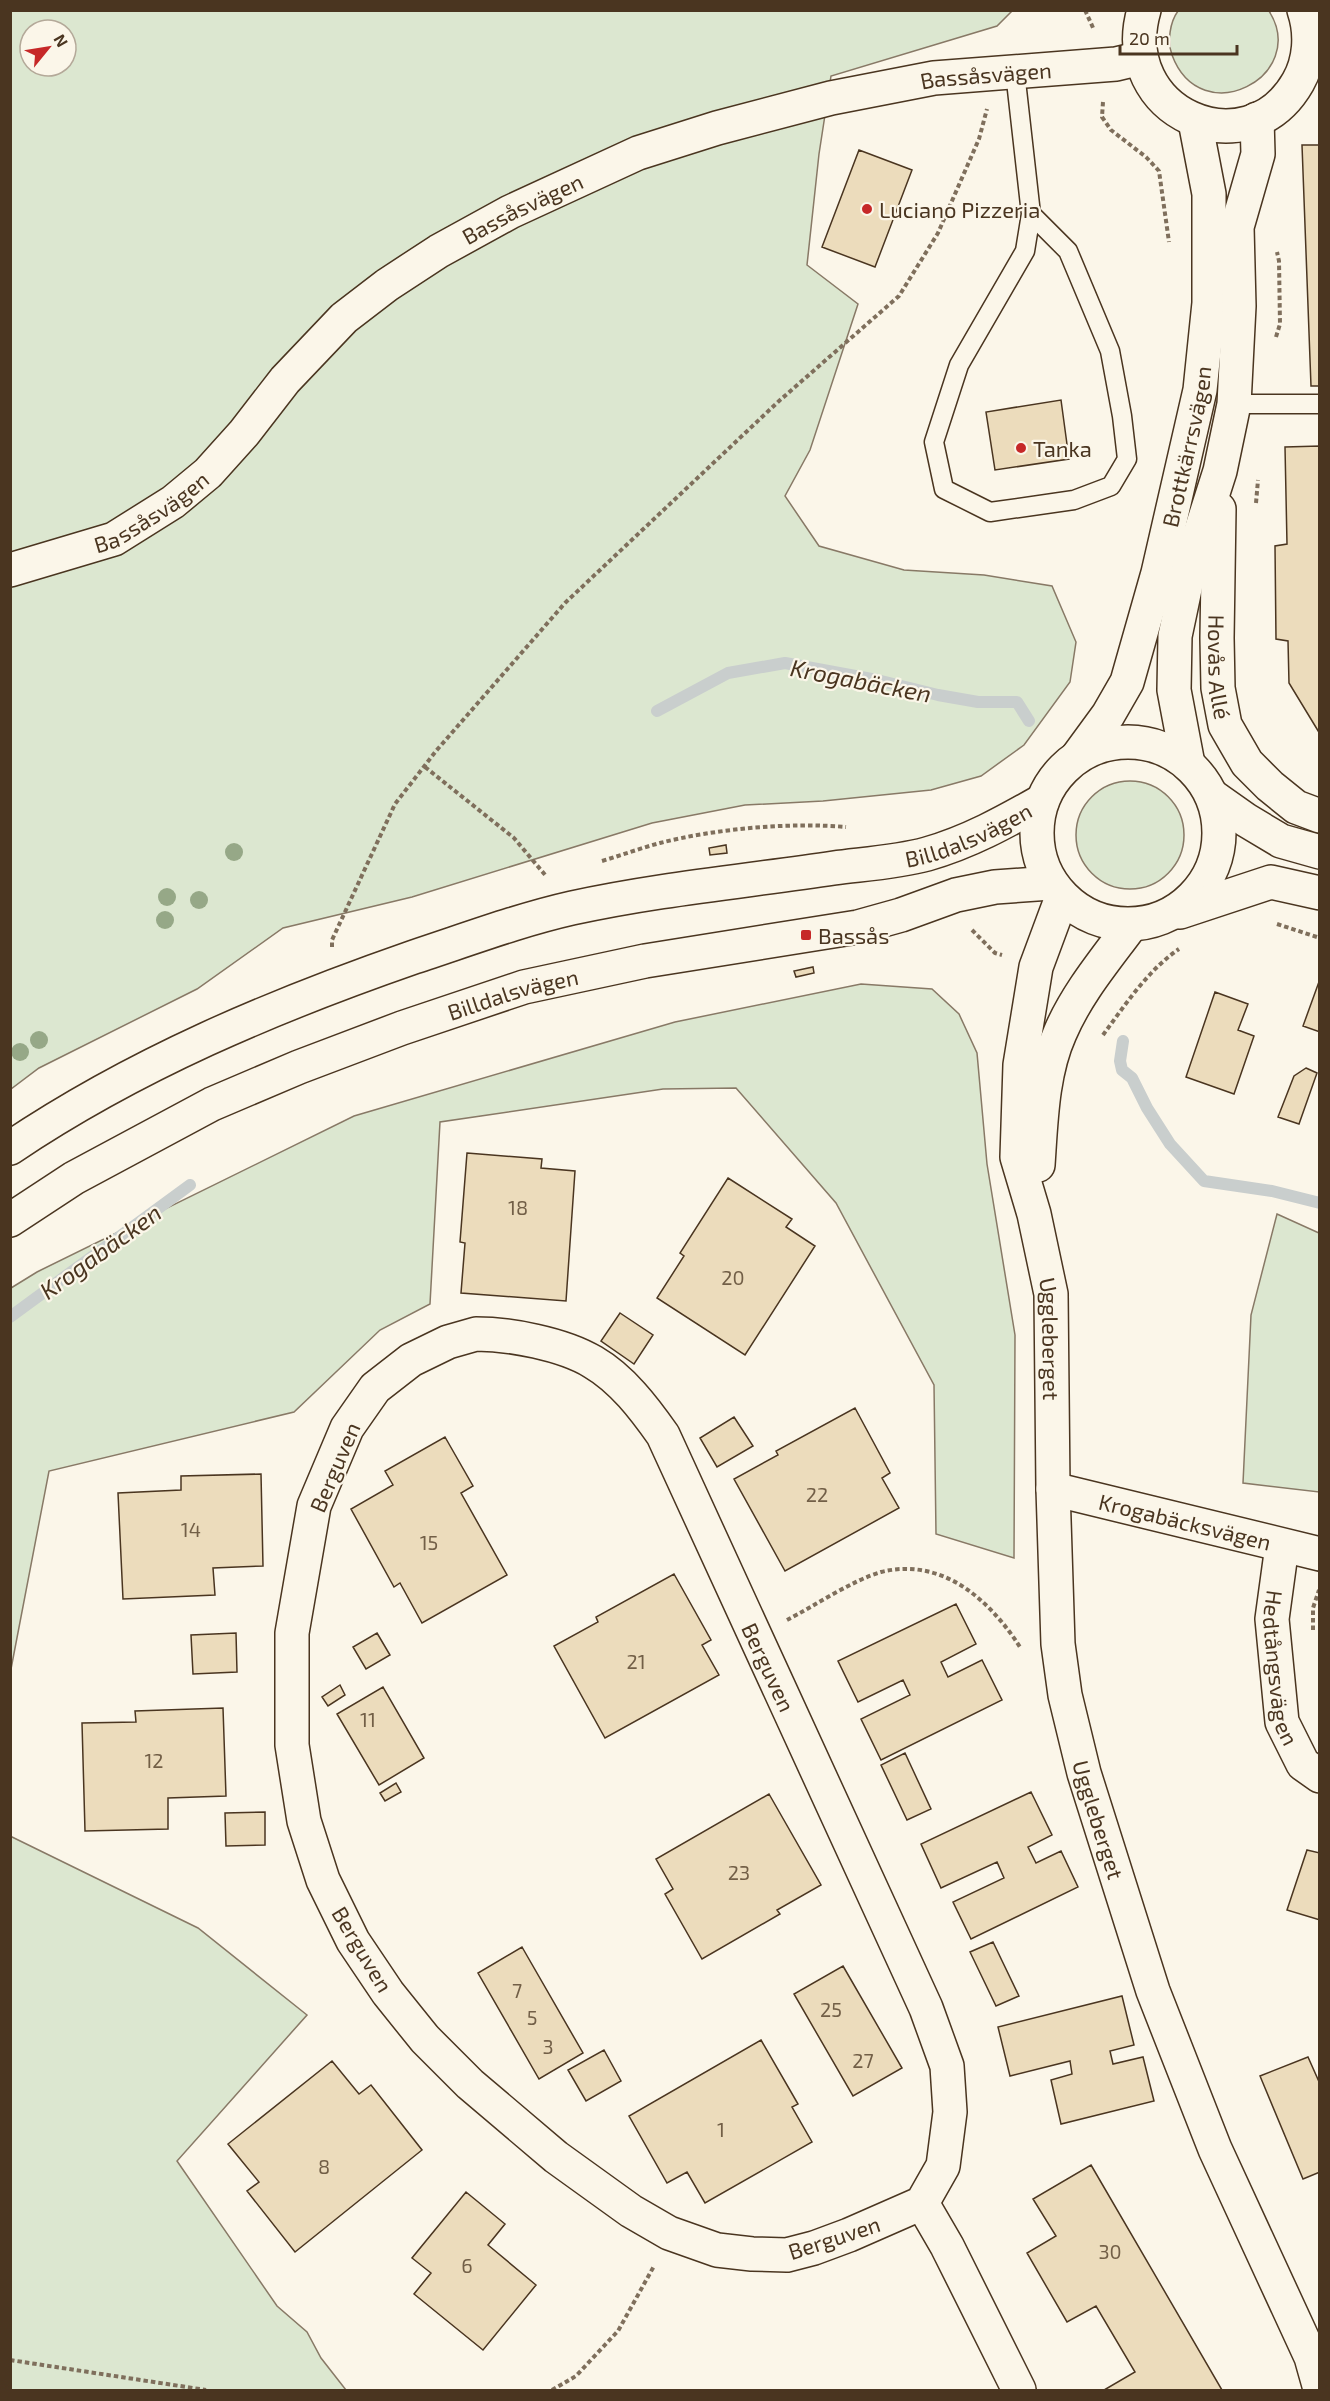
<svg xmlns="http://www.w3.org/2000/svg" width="1330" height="2401" viewBox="0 0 1330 2401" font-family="'Exo 2',sans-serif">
  <rect width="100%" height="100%" fill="#fbf6e9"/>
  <!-- green -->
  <path fill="#dce7d0" stroke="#887966" stroke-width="1.5" fill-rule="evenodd" d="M 11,11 L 1012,11 L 997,26 L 831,76 L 819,154 L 807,265 L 858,304 L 810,450 L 785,496 L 819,546 L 904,570 L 984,575 L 1052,586 L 1076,642 L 1070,682 L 1024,745 L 981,776 L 931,790 L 823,801 L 745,805 L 652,823 L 412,897 L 283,928 L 197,989 L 39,1068 L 11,1089 ZM 30,30 L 66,30 L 66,66 L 30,66 Z
    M 1178,11 L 1269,11 C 1310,76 1201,133 1172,55 C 1167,41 1170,22 1178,11 Z
    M1076 835a54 54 0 1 1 108 0a54 54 0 1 1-108 0Z
    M 861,984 L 932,989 L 959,1014 L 977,1053 L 987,1164 L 1015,1335 L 1014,1558 L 936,1534 L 934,1385 L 836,1203 L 736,1088 L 663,1089 L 440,1122 L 430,1304 L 380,1330 L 294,1412 L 49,1471 L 11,1669 L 11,1288 L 37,1272 L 354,1116 L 675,1022 Z
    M 1277,1214 L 1319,1233 L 1319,1492 L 1243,1483 L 1251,1315 Z
    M 10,1836 L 198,1928 L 307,2015 L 177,2161 L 277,2306 L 307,2332 L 321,2358 L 346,2390 L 11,2390 Z"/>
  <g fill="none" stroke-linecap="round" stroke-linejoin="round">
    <!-- stream -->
    <path stroke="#c9cecd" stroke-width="12" d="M 657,711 L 728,673 L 785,663 L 877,680 L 938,695 L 978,702 L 1017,702 L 1029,721
      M 1123,1041 L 1120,1061 L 1122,1070 L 1132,1078 L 1147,1108 L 1170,1144 L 1204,1181 L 1272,1191 L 1320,1203
      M 10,1317 L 190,1185"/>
  </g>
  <!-- building -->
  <path fill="#ecdcbc" stroke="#4a3520" stroke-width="1.5" d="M 1302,145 L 1320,145 L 1320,386 L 1311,386 Z
    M 859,150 L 912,170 L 875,267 L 822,247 Z
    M 1061,400 L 1069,459 L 995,470 L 986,412 Z
    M 1320,446 L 1320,734 L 1289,683 L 1288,641 L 1276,639 L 1275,546 L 1287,544 L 1285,447 Z
    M 726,845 L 727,853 L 710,855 L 709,848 Z
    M 813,967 L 814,973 L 796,977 L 794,971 Z
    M 1320,979 L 1320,1032 L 1303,1026 Z
    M 1215,992 L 1248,1004 L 1238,1030 L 1254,1036 L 1234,1094 L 1186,1077 Z
    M 1306,1068 L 1317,1073 L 1299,1124 L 1278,1117 L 1294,1076 Z
    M 467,1153 L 542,1159 L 541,1168 L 575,1171 L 566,1301 L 461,1293 L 465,1243 L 460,1242 Z
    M 728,1178 L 792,1219 L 786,1227 L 815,1246 L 745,1355 L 657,1298 L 684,1256 L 680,1253 Z
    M 620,1313 L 653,1335 L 634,1364 L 601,1341 Z
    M 855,1408 L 890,1473 L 882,1478 L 899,1508 L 785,1571 L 734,1479 L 778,1455 L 776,1451 Z
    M 734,1417 L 753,1446 L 717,1467 L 700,1438 Z
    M 445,1437 L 473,1486 L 461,1493 L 507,1575 L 422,1623 L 400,1583 L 394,1587 L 351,1509 L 393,1485 L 385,1471 Z
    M 261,1474 L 263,1566 L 213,1568 L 215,1595 L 123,1599 L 118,1493 L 181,1490 L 181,1476 Z
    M 674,1574 L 711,1640 L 702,1645 L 719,1675 L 605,1738 L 554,1646 L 598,1622 L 596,1617 Z
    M 956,1604 L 976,1644 L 941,1662 L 948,1677 L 982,1660 L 1002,1700 L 881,1760 L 861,1719 L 910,1695 L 903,1680 L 858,1702 L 838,1661 Z
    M 236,1633 L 237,1672 L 193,1674 L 191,1635 Z
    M 377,1633 L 390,1655 L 366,1669 L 353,1647 Z
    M 340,1685 L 345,1695 L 328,1706 L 322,1697 Z
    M 383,1687 L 424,1758 L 379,1785 L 337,1714 Z
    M 223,1708 L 226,1796 L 168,1798 L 168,1829 L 85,1831 L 82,1723 L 136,1722 L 135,1711 Z
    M 905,1753 L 931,1809 L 907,1820 L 881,1765 Z
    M 396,1783 L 401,1792 L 385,1801 L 380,1793 Z
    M 1031,1792 L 1052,1835 L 1028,1847 L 1036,1863 L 1061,1851 L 1078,1887 L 971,1939 L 953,1902 L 1004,1878 L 997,1862 L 941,1888 L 921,1844 Z
    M 769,1794 L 821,1885 L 777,1910 L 780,1914 L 702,1959 L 665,1894 L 673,1889 L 656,1859 Z
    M 265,1812 L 265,1845 L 226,1846 L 225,1813 Z
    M 1307,1850 L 1320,1853 L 1320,1920 L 1287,1910 Z
    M 993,1942 L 1019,1996 L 996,2006 L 970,1952 Z
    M 522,1947 L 583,2053 L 539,2079 L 478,1973 Z
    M 843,1966 L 902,2068 L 853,2096 L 794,1994 Z
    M 1122,1996 L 1134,2045 L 1110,2051 L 1113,2064 L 1143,2057 L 1154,2101 L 1061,2124 L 1051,2080 L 1072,2074 L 1070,2061 L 1010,2076 L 998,2027 Z
    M 761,2040 L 798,2104 L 792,2107 L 812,2142 L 705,2203 L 687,2172 L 667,2183 L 629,2116 Z
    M 604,2050 L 621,2081 L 586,2101 L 568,2070 Z
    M 1308,2057 L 1320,2084 L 1320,2172 L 1303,2179 L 1260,2076 Z
    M 332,2061 L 359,2094 L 371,2085 L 422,2150 L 295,2252 L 247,2191 L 259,2182 L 228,2144 Z
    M 1091,2165 L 1222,2390 L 1104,2390 L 1135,2372 L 1096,2306 L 1067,2322 L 1027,2253 L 1056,2236 L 1033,2199 Z
    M 466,2192 L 505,2224 L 488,2245 L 536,2285 L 483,2350 L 414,2294 L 431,2273 L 412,2258 Z"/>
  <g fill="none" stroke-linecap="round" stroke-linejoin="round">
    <!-- lane casing -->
    <g stroke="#4a3520" stroke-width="21">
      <path id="lane" d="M 1015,72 L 1031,214 L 1068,251 L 1110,351 L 1122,416 L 1127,459 L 1111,486 L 1074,500 L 990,512 L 944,489 L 934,442 L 959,365 L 1025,251 L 1031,214
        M 1234,404 L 1320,404"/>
    </g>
    <!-- street casing -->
    <g stroke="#4a3520" stroke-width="36">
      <g id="street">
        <path id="s1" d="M 10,570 L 114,539 L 173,502 L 208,473 L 244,433 L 285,380 L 344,318 L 387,285 L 439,251 L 510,212 L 638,153 L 717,128 L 831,98 L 934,78 L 1116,64 L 1141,58"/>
        <path id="s2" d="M 1062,897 L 1036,967 L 1020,1065 L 1017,1157 L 1034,1214 L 1051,1294 L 1053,1489 L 1058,1644 L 1065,1695 L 1084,1773 L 1153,1991 L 1215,2149 L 1311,2357 L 1320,2389"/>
        <path d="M 1038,1165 C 1041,1121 1042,1073 1060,1033 C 1077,993 1106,959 1131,925"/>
        <path d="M 476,1334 C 510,1334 563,1344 593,1362 C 622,1379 644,1408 663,1435 L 926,2008 L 947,2066 L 950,2112 L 943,2166 L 922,2203 L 849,2235 L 814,2248 L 787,2255 L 752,2254 L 717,2250 L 669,2233 L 631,2211 L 556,2157 L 470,2084 L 425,2039 L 388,1993 L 353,1941 L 323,1880 L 304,1821 L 292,1745 L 292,1633 L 314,1506 L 347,1428 L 375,1388 L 411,1360 L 448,1342 Z"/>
        <path id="s3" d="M 1053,1489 L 1320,1554"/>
        <path id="s4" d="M 1282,1546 L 1272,1619 L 1282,1722 L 1303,1764 L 1320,1776"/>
        <path d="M 922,2203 L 947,2246 L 1019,2390"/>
      </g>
    </g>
    <!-- secondary casing -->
    <g stroke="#4a3520" stroke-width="36">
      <g id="secondary">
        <path d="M 1144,10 C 1114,113 1247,171 1298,82 C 1310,61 1312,34 1304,10"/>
        <path id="s5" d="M 1219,509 L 1217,638 L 1218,688 L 1225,725 L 1247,763 L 1270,786 L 1296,807 L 1320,816"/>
        <circle cx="1128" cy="833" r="91"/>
        <path id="s6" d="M 1078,756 L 1108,715 L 1127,682 L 1158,573 L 1200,390 L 1209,303 L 1209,194 L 1195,121"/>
        <path d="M 1188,764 L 1174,690 L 1175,636 L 1190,565 L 1220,471 L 1234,404 L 1239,306 L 1237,227 L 1258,154 L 1257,119"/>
        <path d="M 1212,796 L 1246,820 L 1281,841 L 1320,852"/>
        <path d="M 1180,912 L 1271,882 L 1320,893"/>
        <path id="s7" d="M 10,1148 C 135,1064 273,1006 414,957 C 466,940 519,920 572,908 C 659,889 747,881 834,868 C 865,864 898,862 927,854 C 969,842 1005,822 1042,801"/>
        <path id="s8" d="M 10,1220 L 74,1178 L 212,1104 L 299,1067 L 402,1028 L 524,987 L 645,961 L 858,927 L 901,915 L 956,895 L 995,887 L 1051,883"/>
      </g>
    </g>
    <!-- path -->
    <path stroke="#7f6f5c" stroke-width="4" stroke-dasharray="4.5 3" stroke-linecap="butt" d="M 1085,10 L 1094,30
      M 1103,102 L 1102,117 L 1111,130 L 1146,157 L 1159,171 L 1169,242
      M 1276,337 L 1280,324 L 1279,261 L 1277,252
      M 1256,503 L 1258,480
      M 425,767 L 514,838 L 546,876
      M 602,861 C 622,855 641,848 660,843 C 714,829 790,822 846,827
      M 1277,924 L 1320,938
      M 972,930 L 995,953 L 1002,955
      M 332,947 L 332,940 L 395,804 L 436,751 L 565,603 L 779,401 L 899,296 L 938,233 L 979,139 L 987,109
      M 1103,1035 C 1125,1005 1148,970 1179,949
      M 787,1620 C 814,1606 853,1580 881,1572 C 942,1557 989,1599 1020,1647
      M 1313,1630 L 1313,1608 L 1319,1590
      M 10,2360 L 206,2390
      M 552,2390 L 576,2376 L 618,2331 L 654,2266"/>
    <!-- lane -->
    <use href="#lane" stroke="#fbf6e9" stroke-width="18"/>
    <!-- street -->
    <use href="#street" stroke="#fbf6e9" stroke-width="33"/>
    <!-- secondary -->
    <use href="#secondary" stroke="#fbf6e9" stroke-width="33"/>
  </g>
  <!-- trees -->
  <g fill="#96a887">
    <circle cx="234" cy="852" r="9"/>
    <circle cx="167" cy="897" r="9"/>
    <circle cx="199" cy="900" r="9"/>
    <circle cx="165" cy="920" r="9"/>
    <circle cx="39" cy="1040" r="9"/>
    <circle cx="20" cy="1052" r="9"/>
  </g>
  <!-- markers -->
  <g fill="#c62828" stroke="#fbf6e9" stroke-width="2">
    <circle cx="867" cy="209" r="6"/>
    <circle cx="1021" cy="448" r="6"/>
    <rect x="800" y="929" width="12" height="12" rx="3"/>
  </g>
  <g text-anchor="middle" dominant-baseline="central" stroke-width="4.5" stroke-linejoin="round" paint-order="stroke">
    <!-- number labels -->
    <g font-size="20" fill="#725f47">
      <text x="518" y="1207">18</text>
      <text x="733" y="1277">20</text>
      <text x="817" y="1494">22</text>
      <text x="191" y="1529">14</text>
      <text x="429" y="1542">15</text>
      <text x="636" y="1661">21</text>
      <text x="368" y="1719">11</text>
      <text x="154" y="1760">12</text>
      <text x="739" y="1872">23</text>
      <text x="517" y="1990">7</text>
      <text x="831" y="2009">25</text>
      <text x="532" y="2017">5</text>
      <text x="548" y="2046">3</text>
      <text x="863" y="2060">27</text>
      <text x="721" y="2129">1</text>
      <text x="324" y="2166">8</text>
      <text x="1110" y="2251">30</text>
      <text x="467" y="2265">6</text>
    </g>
    <!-- street labels -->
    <g font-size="22" fill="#4a3520" stroke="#fbf6e9">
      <text stroke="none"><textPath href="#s1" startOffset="1126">Bassåsvägen</textPath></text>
      <text stroke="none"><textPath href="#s1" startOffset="640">Bassåsvägen</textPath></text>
      <text stroke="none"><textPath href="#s6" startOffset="332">Brottkärrsvägen</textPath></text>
      <text stroke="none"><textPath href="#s1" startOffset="154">Bassåsvägen</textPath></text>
      <text stroke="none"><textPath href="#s5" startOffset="158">Hovås Allé</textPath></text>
      <text stroke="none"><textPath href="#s7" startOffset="1018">Billdalsvägen</textPath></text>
      <text stroke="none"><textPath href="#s8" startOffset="554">Billdalsvägen</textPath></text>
      <text stroke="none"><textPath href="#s2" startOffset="452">Uggleberget</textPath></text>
      <text transform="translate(334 1467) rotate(-67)">Berguven</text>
      <text stroke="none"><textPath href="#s3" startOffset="136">Krogabäcksvägen</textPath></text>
      <text stroke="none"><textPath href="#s4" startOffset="123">Hedtångsvägen</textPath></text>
      <text transform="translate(769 1667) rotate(65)">Berguven</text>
      <text stroke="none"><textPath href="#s2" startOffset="938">Uggleberget</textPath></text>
      <text transform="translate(363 1949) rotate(59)">Berguven</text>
      <text transform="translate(834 2237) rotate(-18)">Berguven</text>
    </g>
    <!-- poi labels -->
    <g font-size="22" fill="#4a3520" stroke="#fbf6e9" text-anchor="start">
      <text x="879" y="209">Luciano Pizzeria</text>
      <text x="1033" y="448">Tanka</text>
      <text x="818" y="935">Bassås</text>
    </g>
    <!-- water labels -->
    <g font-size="24" font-style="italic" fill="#4a3520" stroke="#fbf6e9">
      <text transform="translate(861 680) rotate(11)">Krogabäcken</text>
      <text transform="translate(100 1251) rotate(-36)">Krogabäcken</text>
    </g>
  </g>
  <!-- border -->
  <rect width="1330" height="2401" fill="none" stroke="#4a3520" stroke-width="24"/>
  <!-- north arrow -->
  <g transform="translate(48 48) rotate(60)"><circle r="28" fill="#fbf6e9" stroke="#b4a999" stroke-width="1.5"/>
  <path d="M0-4.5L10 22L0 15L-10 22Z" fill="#c62828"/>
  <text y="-9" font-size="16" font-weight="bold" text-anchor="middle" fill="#4a3520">N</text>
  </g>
  <!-- scale -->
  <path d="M1120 45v9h117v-9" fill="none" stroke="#4a3520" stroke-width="3"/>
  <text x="1129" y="45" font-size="18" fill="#4a3520" stroke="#fbf6e9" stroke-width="4.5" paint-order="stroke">20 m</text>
</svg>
